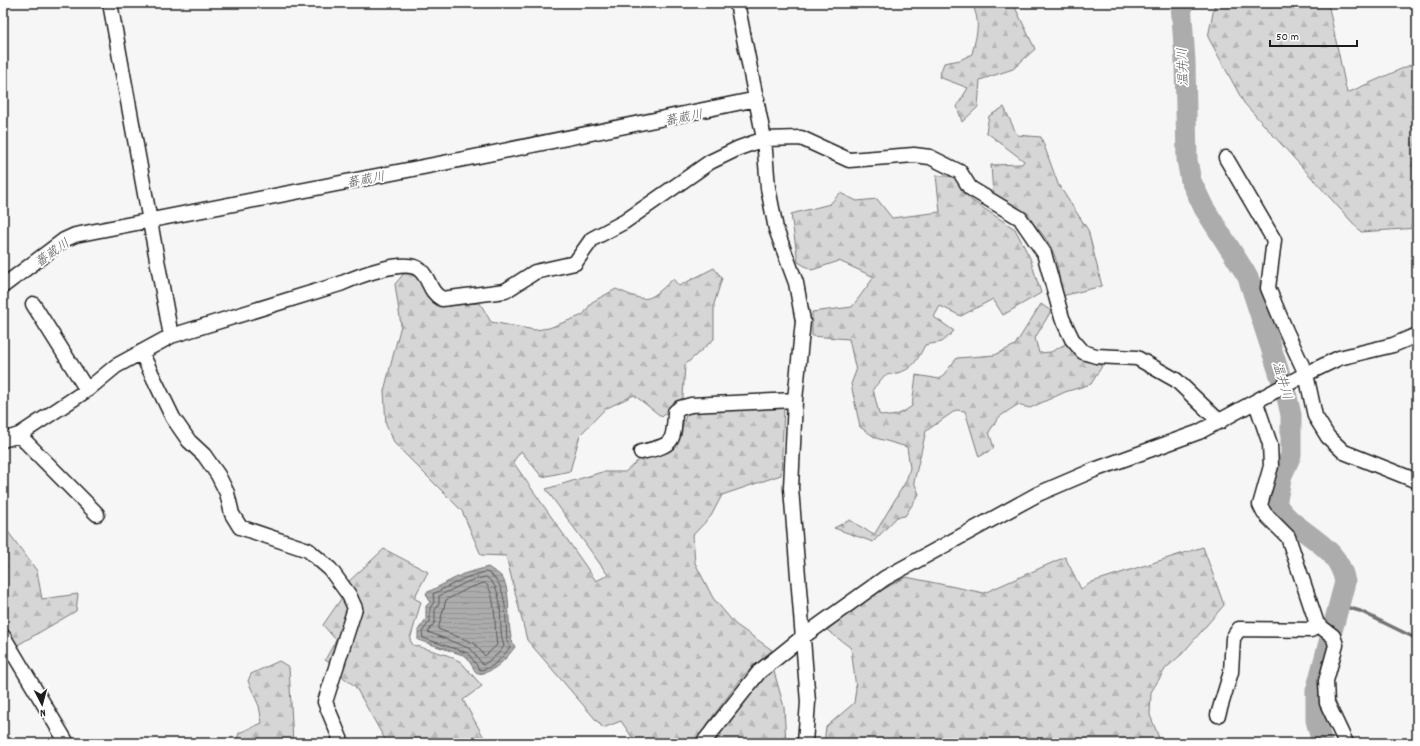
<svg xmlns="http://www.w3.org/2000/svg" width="1420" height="746" viewBox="0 0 1420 746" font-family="Dekko,'Klee One',sans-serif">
  <defs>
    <pattern id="forest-firs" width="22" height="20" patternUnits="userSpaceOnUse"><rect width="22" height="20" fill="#d6d6d6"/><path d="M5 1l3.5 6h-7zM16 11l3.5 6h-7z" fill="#b7b7b7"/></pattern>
    <pattern id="water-rules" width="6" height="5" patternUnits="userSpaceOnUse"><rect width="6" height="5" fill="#acacac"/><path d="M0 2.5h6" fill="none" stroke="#939393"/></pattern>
  </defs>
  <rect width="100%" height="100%" fill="#f6f6f6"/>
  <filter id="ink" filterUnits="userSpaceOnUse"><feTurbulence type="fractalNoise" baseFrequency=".025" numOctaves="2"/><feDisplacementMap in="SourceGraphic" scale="8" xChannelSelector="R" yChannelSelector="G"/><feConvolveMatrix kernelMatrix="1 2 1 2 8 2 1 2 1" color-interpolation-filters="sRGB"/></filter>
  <g filter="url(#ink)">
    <!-- forest -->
    <path fill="url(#forest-firs)" stroke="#797979" d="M 972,3 L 1013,3 L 1035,49 L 1013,69 L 980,80 L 978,107 L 962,122 L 957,106 L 968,88 L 939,77 L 944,63 L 960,60 L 972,54 C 977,32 981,24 972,3 Z
      M 1215,3 L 1328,3 L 1347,93 L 1417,62 L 1417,228 L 1361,232 L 1244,103 L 1208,37 Z
      M 1004,107 L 1017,135 L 1041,137 L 1058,184 L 1088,230 L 1102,286 L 1062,296 C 1059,283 1059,266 1054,254 C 1043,226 1016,209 993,194 L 991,165 L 1022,164 L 1024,161 L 986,132 L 989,116 Z
      M 936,175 L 955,177 L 971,200 L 1015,229 L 1030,258 L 1041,293 L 1003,315 L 993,299 L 961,316 L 940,306 L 934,317 L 954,331 L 942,342 L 925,345 C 914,367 910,372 885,375 L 873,389 L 879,414 C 892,419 901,414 912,406 L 916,375 L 940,379 L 957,358 L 995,355 L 1015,345 L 1041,304 L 1051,311 L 1035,338 L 1039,353 L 1051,352 L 1067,343 L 1081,358 L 1102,366 L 1091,384 L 1065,392 L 1030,408 L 1017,405 L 999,417 L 989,432 L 994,448 L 979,457 L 965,411 L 956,410 L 926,431 L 914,482 L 919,494 L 905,516 L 897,517 L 873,542 L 834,528 L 850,520 L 874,535 L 906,481 L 910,468 L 907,447 L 876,438 L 860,427 L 851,384 L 856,371 L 849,339 L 812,336 L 812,312 L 852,307 L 874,277 L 839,261 L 812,270 L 798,262 L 791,214 L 830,204 L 840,193 L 857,201 L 877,199 L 892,218 L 940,212 Z
      M 714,268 L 722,278 L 714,304 L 714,339 L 685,365 L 683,397 L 662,417 L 634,395 L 605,409 L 580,435 L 570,471 L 542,477 L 521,451 L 513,462 L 596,581 L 608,575 L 546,489 L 602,472 L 625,472 L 641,458 L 677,445 L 687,412 L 784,408 L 781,475 L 722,495 L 711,516 L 693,535 L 695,563 L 713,598 L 735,624 L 772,650 L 744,675 L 713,716 L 696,743 L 636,743 L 621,721 L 603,728 L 527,640 L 506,556 L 481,555 L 462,511 L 395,444 L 386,425 L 384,391 L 401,325 L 395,284 L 407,270 L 420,279 L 430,298 L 442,306 L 480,303 L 491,322 L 535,330 L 549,328 L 583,315 L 592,302 L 616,289 C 649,303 647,303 673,279 L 679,286 Z
      M 3,525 L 37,571 L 42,599 L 78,594 L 76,611 L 16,646 L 3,627 Z
      M 1203,547 L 1224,605 L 1182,654 L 1166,668 L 1151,692 L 1150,715 L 1161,743 L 824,743 L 826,727 L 854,703 L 856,688 L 851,648 L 827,630 L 871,596 L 906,577 L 984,593 L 1065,557 L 1081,589 L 1092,582 Z
      M 384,549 L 428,572 L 414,598 L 421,602 L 410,640 L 413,645 L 447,655 L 461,662 L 482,686 L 463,700 L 487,743 L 387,743 L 355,686 L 337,673 L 359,607 L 347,583 Z
      M 343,596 L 353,609 L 334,665 L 325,660 L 336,640 L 323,625 Z
      M 279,661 L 289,667 L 293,743 L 236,743 L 239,733 L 262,723 L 259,706 L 248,681 L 251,674 Z
      M 773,668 L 784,707 L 786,743 L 711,743 L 751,687 Z"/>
    <!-- water -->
    <path fill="url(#water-rules)" stroke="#727272" d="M 488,567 C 492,570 498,573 501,576 C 514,592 504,630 515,647 C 505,660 494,673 477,674 L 466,656 L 418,640 L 418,630 L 426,619 L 426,606 L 430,602 L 426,593 L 463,574 Z"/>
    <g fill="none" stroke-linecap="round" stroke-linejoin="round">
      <!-- shore -->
      <path stroke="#565656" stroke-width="1" d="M 486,572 C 509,581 505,619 507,641 L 510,647 C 504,656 492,670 480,670 L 468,653 L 423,638 L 422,632 L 430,621 L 430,608 L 434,602 L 433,594 L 465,578 Z
        M 486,577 C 508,591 496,625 504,646 L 498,654 L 483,665 L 471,649 L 428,632 L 435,622 L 435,610 L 439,604 L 439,596 L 467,582 Z
        M 485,583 C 497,592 494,631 497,645 L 485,656 L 474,643 L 438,629 L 446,600 L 469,588 Z"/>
      <!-- stream -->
      <path stroke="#727272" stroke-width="3.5" d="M 1339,605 L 1360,611 L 1417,639"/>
      <!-- river -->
      <path stroke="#acacac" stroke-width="21" d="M 1181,3 L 1185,61 L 1187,160 L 1191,181 L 1204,208 L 1248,277 L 1287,397 L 1291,415 L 1291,455 L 1282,475 L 1276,504 C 1296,535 1338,542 1345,582 L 1316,691 L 1316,720 L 1322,743"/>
      <!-- minor casing -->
      <g stroke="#1c1c1c" stroke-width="17">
        <path id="minor" d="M 110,3 L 171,336
          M 737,3 L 764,139 L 768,188 L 776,229 L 796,283 L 803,321 L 795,400 L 791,488 L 808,702 L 805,743
          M 1226,158 L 1274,240 L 1268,288 L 1286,331 L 1306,374 L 1315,416 L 1328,437 L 1344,452 L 1417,481
          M 3,286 L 64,240 L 75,235 L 469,158 L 757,99
          M 33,304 L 87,390
          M 141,352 L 173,418 L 189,441 L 204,455 L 218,475 L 227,493 L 232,514 L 240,527 L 308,550 L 330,569 L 349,595 L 355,608 L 325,702 L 342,743
          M 1256,403 L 1270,444 L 1271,466 L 1260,505 L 1264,513 L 1288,537 L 1317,624 L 1333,636 L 1336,645 L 1326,681 L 1327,703 L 1346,743
          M 19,435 L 97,514
          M 3,440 L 19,435 L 87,390 L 116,366 L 171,336 L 340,284 C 356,277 406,257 420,270 C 431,280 428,291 442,299 L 505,291 L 535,272 L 575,263 L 592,239 L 624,222 L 710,162 L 739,148 L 764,139 L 801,138 L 849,160 L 914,155 L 930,157 L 960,172 L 970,188 L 1020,218 L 1044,253 L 1062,318 L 1072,339 L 1083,352 L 1096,356 L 1137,358 L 1176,380 L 1220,422
          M 641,452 C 672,445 674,445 675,412 L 680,408 L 691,405 L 795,400
          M 3,636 L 67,743
          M 1218,715 L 1231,672 L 1233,638 L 1239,629 L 1311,630 L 1317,624
          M 703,743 L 759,672 L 804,636 L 885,578 L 1038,494 L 1094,470 L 1199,432 L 1306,374 L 1339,358 L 1393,345 L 1417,335"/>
      </g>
      <!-- minor -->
      <use href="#minor" stroke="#fff" stroke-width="14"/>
    </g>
  </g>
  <g text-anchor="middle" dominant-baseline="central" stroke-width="3.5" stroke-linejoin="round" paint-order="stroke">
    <!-- water labels -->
    <g font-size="13" font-style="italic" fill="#5d5d5d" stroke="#fff">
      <text transform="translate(1184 67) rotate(-92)">温井川</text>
      <text transform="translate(684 119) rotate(-11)">蕃蔵川</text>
      <text transform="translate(366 181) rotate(-11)">蕃蔵川</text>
      <text transform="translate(53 254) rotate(-35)">蕃蔵川</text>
      <text transform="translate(1281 381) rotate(73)">温井川</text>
    </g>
  </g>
  <!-- margin -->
  <rect width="1420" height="746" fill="none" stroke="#fff" stroke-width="16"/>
  <rect x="8" y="8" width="1404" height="730" fill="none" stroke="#1c1c1c" stroke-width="1.5" filter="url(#ink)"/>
  <!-- north arrow -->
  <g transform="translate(42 704) rotate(174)" stroke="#ffffff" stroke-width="3" paint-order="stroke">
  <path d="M0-3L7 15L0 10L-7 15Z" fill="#1c1c1c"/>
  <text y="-6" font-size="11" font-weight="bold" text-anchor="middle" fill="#1c1c1c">N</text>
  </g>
  <!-- scale -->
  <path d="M1270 40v6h87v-6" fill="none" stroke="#1c1c1c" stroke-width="2"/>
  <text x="1276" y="40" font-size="12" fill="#1c1c1c" stroke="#ffffff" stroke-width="3" paint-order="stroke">50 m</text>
</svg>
